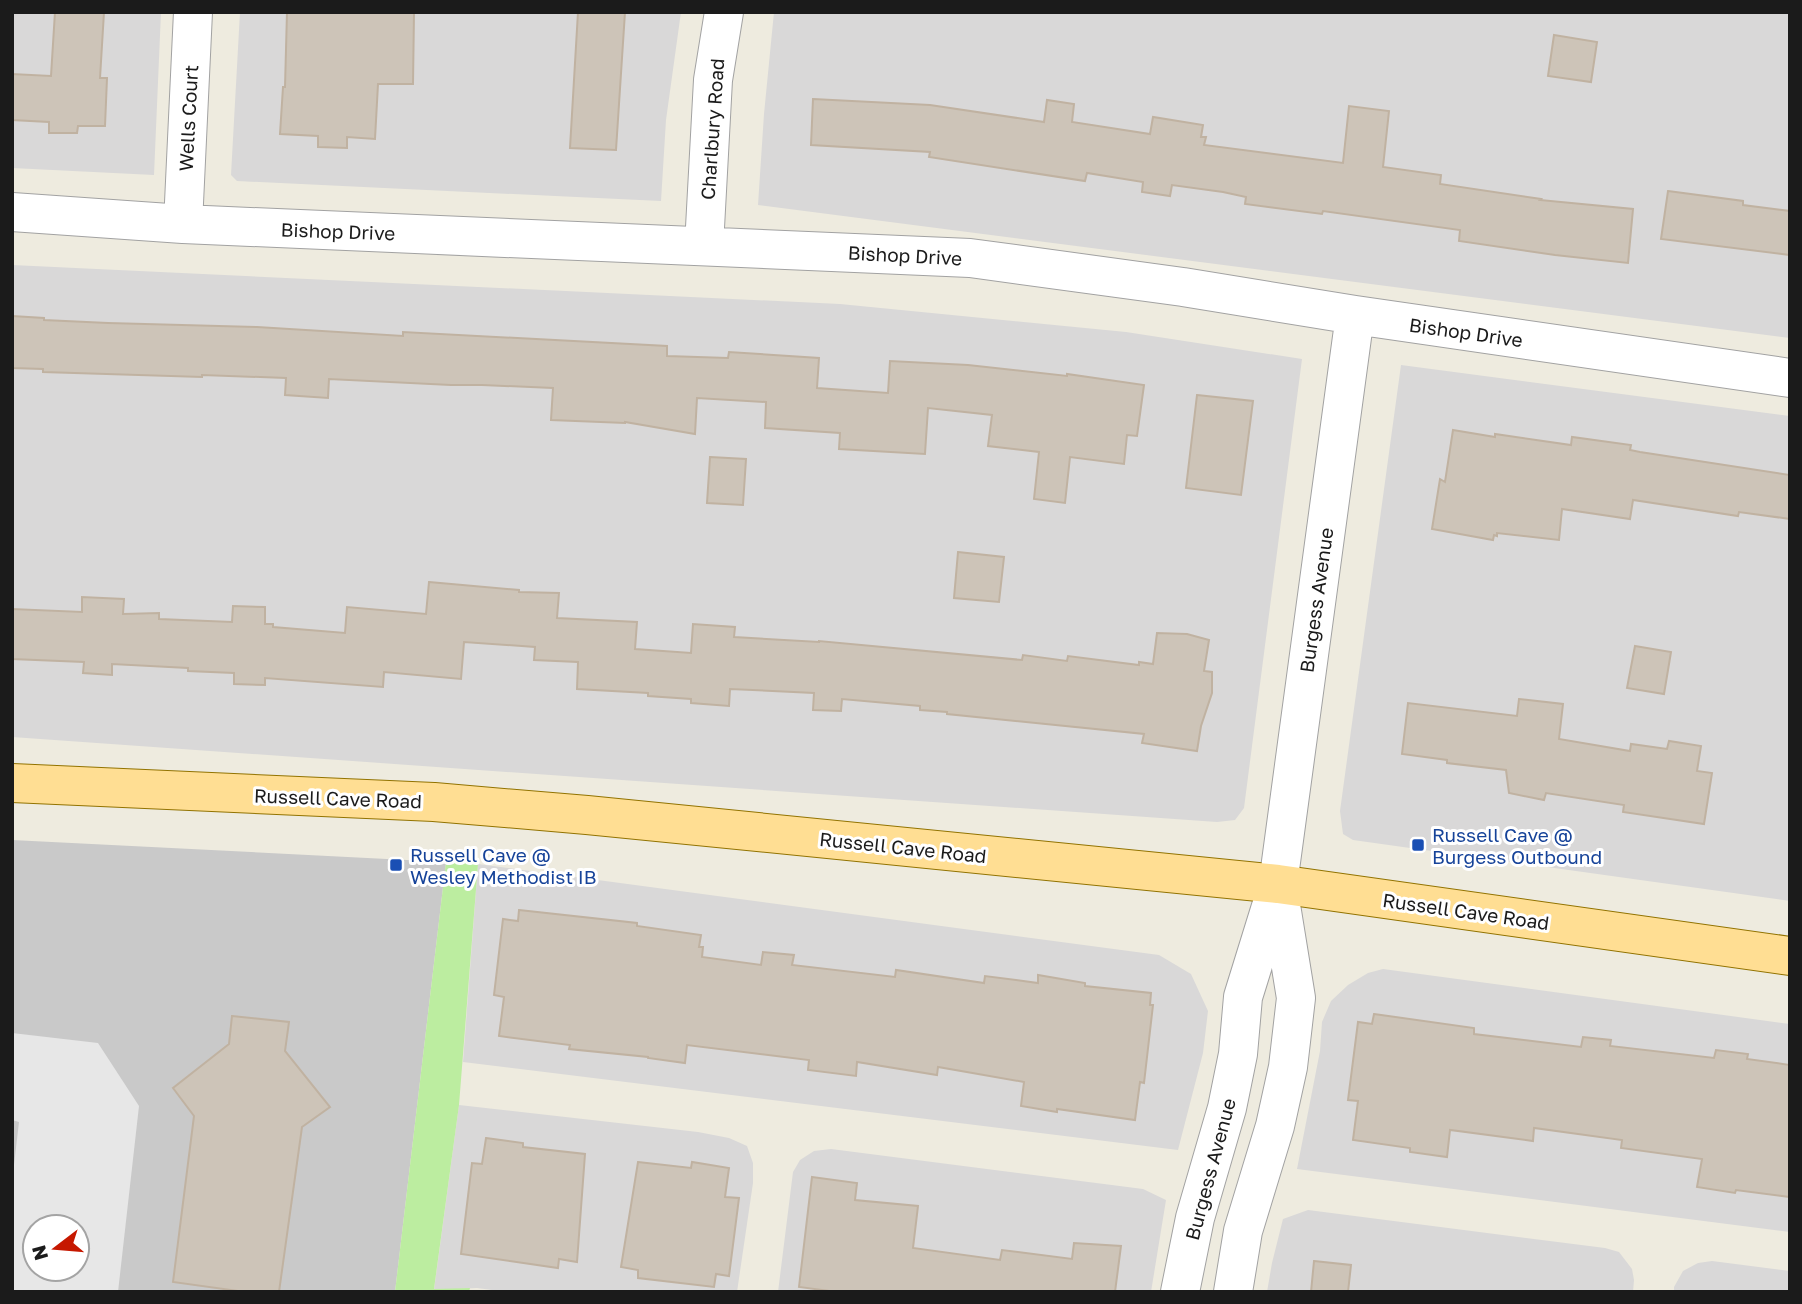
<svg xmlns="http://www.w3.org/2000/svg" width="1802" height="1304" viewBox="0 0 1802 1304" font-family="'Golos Text',sans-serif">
  <rect width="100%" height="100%" fill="#eeebdf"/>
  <!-- residential -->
  <path fill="#d9d8d8" d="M 12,12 L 161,12 L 154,175 L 12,168 Z
    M 240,12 L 681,12 L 666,120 L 661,201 L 237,181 L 231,175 Z
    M 774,12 L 1790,12 L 1790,338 L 758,205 L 764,114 Z
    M 12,265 L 840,304 L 1126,332 L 1302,359 L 1244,808 L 1235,820 L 1217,822 L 12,737 Z
    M 1401,365 L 1790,416 L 1790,901 L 1353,840 L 1343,834 L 1340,811 Z
    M 478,864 L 1159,955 L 1191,974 L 1208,1011 L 1203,1053 L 1178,1150 L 463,1062 Z
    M 1383,969 L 1790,1024 L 1790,1232 L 1297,1169 L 1320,1051 L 1322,1022 L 1331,1001 L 1348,985 L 1368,973 Z
    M 459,1105 L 698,1132 L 729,1138 L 747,1146 L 753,1163 L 753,1183 L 737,1292 L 507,1292 L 477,1288 L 434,1290 Z
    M 831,1149 L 1143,1189 L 1166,1200 L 1151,1292 L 778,1292 L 793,1172 L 800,1160 L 814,1151 Z
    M 1308,1210 L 1605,1248 L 1619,1252 L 1632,1269 L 1634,1280 L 1633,1292 L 1267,1292 L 1272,1263 L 1283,1219 Z
    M 1712,1261 L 1790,1271 L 1790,1292 L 1674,1292 L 1674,1287 L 1683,1271 L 1698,1263 Z"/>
  <!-- religious -->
  <path fill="#c9c9c9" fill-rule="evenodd" d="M 12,840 L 446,862 L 395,1292 L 12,1292 ZM 35,1227 L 77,1227 L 77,1269 L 35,1269 Z"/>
  <!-- grass -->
  <path fill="#bceda0" d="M 446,862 L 478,864 L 459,1105 L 434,1289 L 470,1288 L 469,1292 L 395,1292 Z"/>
  <!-- parking -->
  <path fill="#e7e7e7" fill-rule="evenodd" d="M 12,1033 L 98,1043 L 139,1106 L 118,1292 L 12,1292 L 12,1182 L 19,1122 L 12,1120 ZM 35,1227 L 77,1227 L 77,1269 L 35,1269 Z"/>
  <!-- building -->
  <path fill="#cdc4b8" stroke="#c0b2a1" stroke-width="2" d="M 55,12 L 104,12 L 100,78 L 107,78 L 105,126 L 78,126 L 77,133 L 49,133 L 49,122 L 12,120 L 12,74 L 51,76 Z
    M 287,12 L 414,12 L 413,84 L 378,84 L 375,139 L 347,137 L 347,148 L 318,147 L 318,136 L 280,134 L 283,87 L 285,87 Z
    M 578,12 L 625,12 L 616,150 L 570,148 Z
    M 1554,35 L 1597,42 L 1591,82 L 1548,76 Z
    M 813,99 L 930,105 L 1044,122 L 1047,100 L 1074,104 L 1072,122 L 1150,134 L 1153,117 L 1203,125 L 1201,137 L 1206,137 L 1204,145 L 1343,163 L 1349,106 L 1389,111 L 1383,167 L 1441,175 L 1440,184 L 1541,199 L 1540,200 L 1633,209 L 1628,263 L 1555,255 L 1459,241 L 1460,230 L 1323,211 L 1322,214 L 1245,204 L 1246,197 L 1223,192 L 1172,185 L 1170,196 L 1142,192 L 1143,182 L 1087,173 L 1085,181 L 929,157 L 930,152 L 811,145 Z
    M 1668,191 L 1743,201 L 1743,205 L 1790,211 L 1790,255 L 1661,239 Z
    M 12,316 L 44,318 L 44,320 L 108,323 L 257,327 L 403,336 L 403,332 L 667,346 L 667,356 L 728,358 L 729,352 L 819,358 L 817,388 L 888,393 L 890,361 L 968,365 L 1067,376 L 1067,374 L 1144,385 L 1137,436 L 1127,435 L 1124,464 L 1070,457 L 1065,503 L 1034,499 L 1039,452 L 988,446 L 992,415 L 928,408 L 925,454 L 839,449 L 840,433 L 765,428 L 766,402 L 697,398 L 695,434 L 625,422 L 625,423 L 551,420 L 553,388 L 482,385 L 451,385 L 329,379 L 328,398 L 285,395 L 286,378 L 202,375 L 202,377 L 43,372 L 43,369 L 12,368 Z
    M 1197,395 L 1253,401 L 1241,495 L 1186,488 Z
    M 1453,430 L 1495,437 L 1495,434 L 1571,445 L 1572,437 L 1631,445 L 1630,450 L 1640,452 L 1790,475 L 1790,519 L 1739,512 L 1738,516 L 1633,500 L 1630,519 L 1562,509 L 1559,540 L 1497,533 L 1497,536 L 1494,535 L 1493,540 L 1432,529 L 1440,479 L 1445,482 Z
    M 710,457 L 746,459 L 743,505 L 707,503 Z
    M 958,552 L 1004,557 L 999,602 L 954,598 Z
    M 429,582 L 519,590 L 519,592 L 559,593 L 557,618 L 637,622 L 635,649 L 691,653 L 693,624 L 735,627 L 734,637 L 819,642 L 819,641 L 1022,660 L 1023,655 L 1067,661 L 1068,656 L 1139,665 L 1139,662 L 1153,664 L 1157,633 L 1187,634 L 1209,640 L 1204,671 L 1212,672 L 1212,693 L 1201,726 L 1197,751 L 1142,743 L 1144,734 L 947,714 L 947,712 L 920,710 L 920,706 L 842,699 L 841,711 L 813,710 L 814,693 L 730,689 L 729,706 L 691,703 L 691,699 L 648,696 L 648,693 L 577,689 L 578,662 L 534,660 L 535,647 L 464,642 L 461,679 L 384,672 L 383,687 L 265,678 L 265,685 L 234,684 L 234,673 L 188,671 L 188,668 L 112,664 L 112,675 L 83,673 L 84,662 L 12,659 L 12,609 L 82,612 L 82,597 L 124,599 L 123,614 L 159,613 L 159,619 L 232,622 L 233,606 L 265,607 L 265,624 L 273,624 L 273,627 L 345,633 L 347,607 L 426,614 Z
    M 1635,646 L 1671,652 L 1664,694 L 1627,688 Z
    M 1519,699 L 1563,704 L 1559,739 L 1630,751 L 1631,744 L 1667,749 L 1669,741 L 1701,746 L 1697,771 L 1712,773 L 1704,824 L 1623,812 L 1624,805 L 1546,793 L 1544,800 L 1509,793 L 1506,770 L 1447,763 L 1447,760 L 1402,754 L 1408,703 L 1517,716 Z
    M 519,910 L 637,923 L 637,926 L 701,935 L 699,947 L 703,947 L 702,957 L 761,965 L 763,952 L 794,955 L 792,965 L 895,977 L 896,970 L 984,983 L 985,976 L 1038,983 L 1038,975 L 1085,983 L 1085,986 L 1151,993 L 1150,1005 L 1153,1005 L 1144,1083 L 1140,1082 L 1135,1120 L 1057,1109 L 1057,1112 L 1021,1106 L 1024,1082 L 938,1067 L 937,1075 L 857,1062 L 856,1076 L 808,1070 L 809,1060 L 687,1045 L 685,1063 L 648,1058 L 648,1057 L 569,1049 L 570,1045 L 499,1036 L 504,997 L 494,995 L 503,919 L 518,921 Z
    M 1374,1014 L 1474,1028 L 1474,1034 L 1581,1047 L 1583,1037 L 1611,1040 L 1610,1046 L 1714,1058 L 1716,1050 L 1748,1054 L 1747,1059 L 1790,1065 L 1790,1197 L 1736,1190 L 1735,1193 L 1697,1187 L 1702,1159 L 1621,1148 L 1622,1140 L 1534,1128 L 1533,1141 L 1450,1130 L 1447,1157 L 1410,1152 L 1410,1148 L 1353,1140 L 1358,1101 L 1348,1100 L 1358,1022 L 1372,1024 Z
    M 232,1016 L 289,1022 L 285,1051 L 330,1107 L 302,1127 L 279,1292 L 245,1292 L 173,1282 L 194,1116 L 173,1088 L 229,1044 Z
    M 486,1138 L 523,1143 L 523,1147 L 585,1154 L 577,1262 L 559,1259 L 558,1268 L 461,1254 L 472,1163 L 482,1164 Z
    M 638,1162 L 691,1168 L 692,1162 L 729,1168 L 725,1197 L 739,1198 L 729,1276 L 716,1274 L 714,1287 L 638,1278 L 638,1270 L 621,1267 Z
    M 812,1177 L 857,1183 L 855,1200 L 918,1206 L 913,1248 L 1000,1260 L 1002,1250 L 1072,1259 L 1074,1243 L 1121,1246 L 1115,1292 L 837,1292 L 799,1287 Z
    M 1314,1261 L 1351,1265 L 1348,1292 L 1311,1292 Z"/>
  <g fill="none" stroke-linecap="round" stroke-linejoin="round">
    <!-- minor casing -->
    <g stroke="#a2a2a2" stroke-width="40">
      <path id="minor" d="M 12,212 L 183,224 L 970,258 L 1183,287 L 1355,315 L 1790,378
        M 183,224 L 193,12
        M 704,246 L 713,80 L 724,12
        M 1180,1292 L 1195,1218 L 1227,1108 L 1238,1054 L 1243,997 L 1278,884 L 1355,315
        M 1233,1292 L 1243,1231 L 1275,1126 L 1288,1067 L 1296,998 L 1279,893"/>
    </g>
    <!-- major casing -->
    <g stroke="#927300" stroke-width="40">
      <path id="major" d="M 12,783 L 434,802 L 587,815 L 1278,884 L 1790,956"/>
    </g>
    <!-- minor -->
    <use href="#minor" stroke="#fff" stroke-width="38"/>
    <!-- major -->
    <use href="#major" stroke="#ffde93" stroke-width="38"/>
  </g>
  <!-- markers -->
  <g fill="#1a4fb4" stroke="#fff" stroke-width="2.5">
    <rect x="1411" y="838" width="14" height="14" rx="3.5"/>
    <rect x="389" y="858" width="14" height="14" rx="3.5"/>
  </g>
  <g text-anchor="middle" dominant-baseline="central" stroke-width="6" stroke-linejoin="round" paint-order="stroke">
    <!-- street labels -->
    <g font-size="19" fill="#1b1b1b" stroke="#fff">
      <text transform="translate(188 118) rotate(-87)">Wells Court</text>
      <text transform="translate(712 129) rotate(-86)">Charlbury Road</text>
      <text transform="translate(338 231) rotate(2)">Bishop Drive</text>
      <text transform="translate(905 255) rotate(3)">Bishop Drive</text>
      <text transform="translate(1466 332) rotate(8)">Bishop Drive</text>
      <text transform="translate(1316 600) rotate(-82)">Burgess Avenue</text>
      <text transform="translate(338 798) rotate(2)">Russell Cave Road</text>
      <text transform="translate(903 847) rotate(6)">Russell Cave Road</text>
      <text transform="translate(1466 911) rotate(8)">Russell Cave Road</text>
      <text transform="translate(1210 1169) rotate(-75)">Burgess Avenue</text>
    </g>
    <!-- transit labels -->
    <g font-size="19" fill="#164399" stroke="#fff" text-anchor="start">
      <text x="1432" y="834">Russell Cave @<tspan x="1432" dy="22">Burgess Outbound</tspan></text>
      <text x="410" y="854">Russell Cave @<tspan x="410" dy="22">Wesley Methodist IB</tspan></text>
    </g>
  </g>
  <!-- border -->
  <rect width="1802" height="1304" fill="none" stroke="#1b1b1b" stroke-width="28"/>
  <!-- north arrow -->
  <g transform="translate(56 1248) rotate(254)"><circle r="33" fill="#ffffff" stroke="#a4a4a4" stroke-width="2"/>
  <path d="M0-5L12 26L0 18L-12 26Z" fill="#c61800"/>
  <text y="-10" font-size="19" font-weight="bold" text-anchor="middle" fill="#1b1b1b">N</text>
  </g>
</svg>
